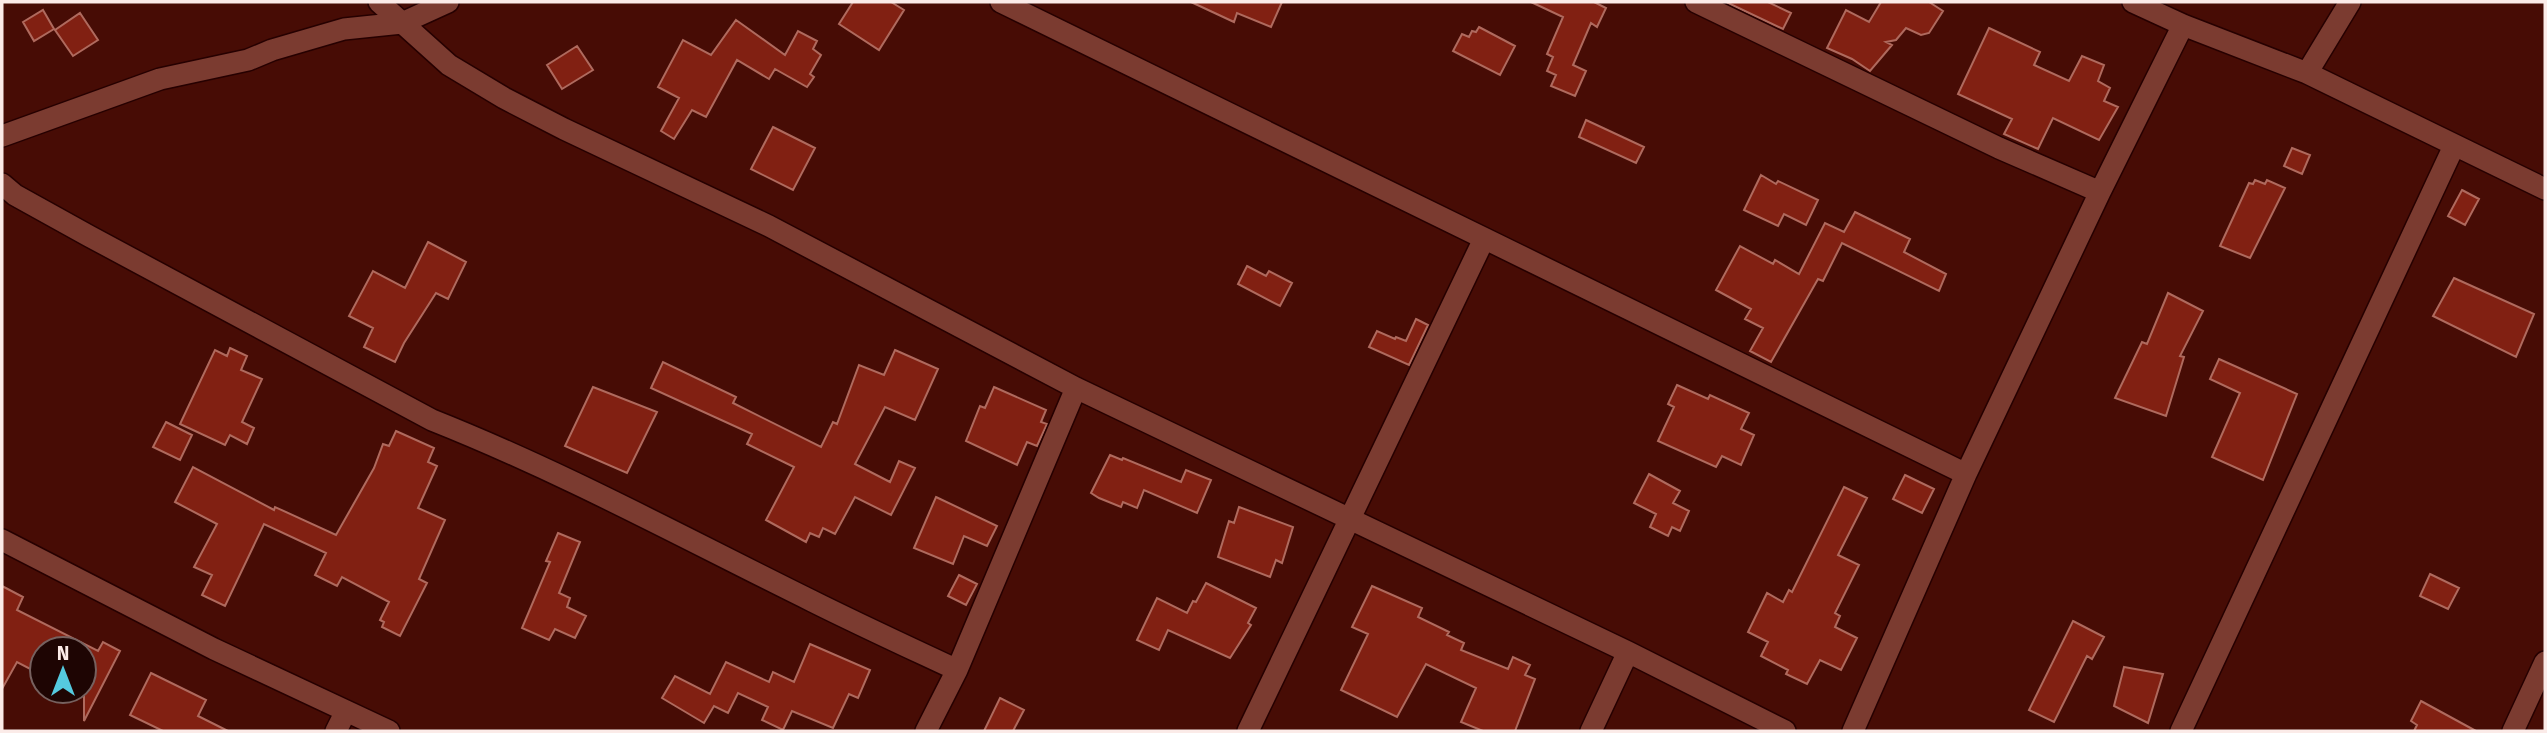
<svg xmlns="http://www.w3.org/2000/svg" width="2547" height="733" viewBox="0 0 2547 733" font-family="'Fira Sans',sans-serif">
  <rect width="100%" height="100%" fill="#470c05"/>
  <!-- building -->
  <path fill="#812012" stroke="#af6a5e" stroke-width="2" d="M 853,2 L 891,2 L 904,10 L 879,50 L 839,24 Z
    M 1191,2 L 1282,2 L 1271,27 L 1237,13 L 1234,22 Z
    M 1531,2 L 1594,2 L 1606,8 L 1597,27 L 1591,23 L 1573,65 L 1586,71 L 1575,96 L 1551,86 L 1556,75 L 1547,71 L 1553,57 L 1547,54 L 1563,17 Z
    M 1726,2 L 1768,2 L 1791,13 L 1783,29 Z
    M 1881,2 L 1929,2 L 1943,11 L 1929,33 L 1921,35 L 1906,28 L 1896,40 L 1886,42 L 1892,45 L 1870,71 L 1852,59 L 1827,48 L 1846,10 L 1869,22 Z
    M 43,10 L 54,29 L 34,41 L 23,22 Z
    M 80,13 L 98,40 L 73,56 L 55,30 Z
    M 736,20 L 785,55 L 798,31 L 817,41 L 813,49 L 821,55 L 810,74 L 814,77 L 807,87 L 775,69 L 769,79 L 737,60 L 706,117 L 692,110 L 674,139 L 661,131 L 679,98 L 658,87 L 683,40 L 711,55 Z
    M 1479,27 L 1515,46 L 1500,75 L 1453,51 L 1462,34 L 1469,37 L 1472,31 L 1476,32 Z
    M 1989,28 L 2040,52 L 2034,65 L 2069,81 L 2082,56 L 2104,65 L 2098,81 L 2110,88 L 2104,101 L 2118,107 L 2099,140 L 2053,118 L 2038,149 L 2004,134 L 2012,119 L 1958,94 Z
    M 577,46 L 593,70 L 562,89 L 547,65 Z
    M 1586,120 L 1644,147 L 1636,163 L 1579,137 Z
    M 773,127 L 815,148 L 793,190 L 751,169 Z
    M 2292,148 L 2310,155 L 2302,174 L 2284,166 Z
    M 1761,175 L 1776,184 L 1778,181 L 1818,200 L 1806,225 L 1784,214 L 1778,226 L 1744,210 Z
    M 2255,180 L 2265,184 L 2267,180 L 2285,188 L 2250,258 L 2220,246 L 2249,183 L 2253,184 Z
    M 2462,190 L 2479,199 L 2465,225 L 2448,216 Z
    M 1855,212 L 1910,239 L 1904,252 L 1946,274 L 1939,291 L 1842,243 L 1823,281 L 1818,279 L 1771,362 L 1750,351 L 1763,328 L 1745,319 L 1751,309 L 1716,290 L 1740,246 L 1773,264 L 1775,260 L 1799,274 L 1825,223 L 1844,232 Z
    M 428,242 L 466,262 L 448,299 L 436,293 L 404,343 L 395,362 L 364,347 L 373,328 L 349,316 L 373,271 L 405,288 Z
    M 1247,266 L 1266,276 L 1269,271 L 1292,283 L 1280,306 L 1238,284 Z
    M 2454,278 L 2534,314 L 2516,357 L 2433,316 Z
    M 2168,293 L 2203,311 L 2180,356 L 2184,357 L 2166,416 L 2115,398 L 2142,342 L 2147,344 Z
    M 1416,319 L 1428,325 L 1409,365 L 1369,347 L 1377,331 L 1395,339 L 1396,337 L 1406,341 Z
    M 230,348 L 247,356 L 241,370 L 262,379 L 242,422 L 254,428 L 247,444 L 230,435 L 225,445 L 180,424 L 215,350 L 227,356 Z
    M 895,350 L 938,369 L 915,420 L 885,407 L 855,464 L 890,482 L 899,461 L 915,468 L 891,515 L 855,497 L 835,534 L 823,528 L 819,537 L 810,533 L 806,542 L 766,520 L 794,467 L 747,444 L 752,434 L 651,388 L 663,362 L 736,397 L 733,403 L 821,447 L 833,422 L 837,424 L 859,365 L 884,375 Z
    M 2219,359 L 2297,394 L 2263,480 L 2212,457 L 2240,393 L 2210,379 Z
    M 1677,385 L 1708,399 L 1710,395 L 1749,413 L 1741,429 L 1754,435 L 1741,465 L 1722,456 L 1716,467 L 1658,441 L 1674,407 L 1668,404 Z
    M 593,387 L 657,412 L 627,473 L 565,446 Z
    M 994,387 L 1046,410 L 1041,422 L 1047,424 L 1037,446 L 1027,442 L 1017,465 L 966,441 L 980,406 L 985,408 Z
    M 166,422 L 192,435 L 180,460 L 153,447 Z
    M 396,431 L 434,448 L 428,462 L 437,466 L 418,508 L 445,520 L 419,579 L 427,583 L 400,636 L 382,627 L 384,622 L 380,620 L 389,602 L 342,577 L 337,586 L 315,575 L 326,553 L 264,524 L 225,606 L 202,595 L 212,575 L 194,567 L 217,524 L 175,502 L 193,467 L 274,510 L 275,507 L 336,535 L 374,468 L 383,444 L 389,446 Z
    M 1110,455 L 1122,460 L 1123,458 L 1181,482 L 1186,470 L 1211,480 L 1197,513 L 1144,490 L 1137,508 L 1123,502 L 1121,507 L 1099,498 L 1091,493 Z
    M 1649,474 L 1680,491 L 1673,503 L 1689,511 L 1680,531 L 1672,527 L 1668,536 L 1650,527 L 1656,514 L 1634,503 Z
    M 1905,475 L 1934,489 L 1922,513 L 1893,499 Z
    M 1844,487 L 1867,498 L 1838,555 L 1859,565 L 1835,613 L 1840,616 L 1835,627 L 1857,638 L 1841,670 L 1820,660 L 1807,684 L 1786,674 L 1788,670 L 1761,656 L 1768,642 L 1748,632 L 1767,593 L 1783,602 L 1789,590 L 1792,592 Z
    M 936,497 L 997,526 L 987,546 L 964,536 L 953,564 L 914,548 Z
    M 1239,507 L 1293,527 L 1282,563 L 1276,560 L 1270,577 L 1218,557 L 1229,521 L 1234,523 Z
    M 558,533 L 580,542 L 559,593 L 570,598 L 567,607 L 586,616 L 575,638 L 555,629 L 549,640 L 522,628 L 550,562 L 546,561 Z
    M 2430,574 L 2459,588 L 2448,609 L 2420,596 Z
    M 959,575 L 977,584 L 966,605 L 948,596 Z
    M 1206,583 L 1256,608 L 1248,623 L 1251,625 L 1230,658 L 1168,630 L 1159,650 L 1137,640 L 1157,598 L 1187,613 L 1193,601 L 1196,602 Z
    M 2,586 L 23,597 L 17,610 L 98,651 L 103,642 L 120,651 L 84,721 L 84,649 L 42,649 L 42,675 L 17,662 L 2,689 Z
    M 1372,586 L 1422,608 L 1418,617 L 1449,632 L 1447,635 L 1464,643 L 1461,650 L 1508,669 L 1513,657 L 1530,665 L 1525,675 L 1535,679 L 1515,731 L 1483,731 L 1461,722 L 1476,688 L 1426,664 L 1397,717 L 1341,690 L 1368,634 L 1352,627 Z
    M 2073,621 L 2104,637 L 2092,659 L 2087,656 L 2054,722 L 2029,710 Z
    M 810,644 L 870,670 L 858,698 L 849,694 L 833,728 L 792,711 L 783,730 L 762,720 L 768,707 L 738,693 L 728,713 L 714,706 L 704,723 L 662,698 L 675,676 L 710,694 L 726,662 L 769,682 L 773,672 L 794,682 Z
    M 2124,667 L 2163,674 L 2148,723 L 2114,706 Z
    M 151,673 L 206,700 L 198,716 L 228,731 L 163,731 L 130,715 Z
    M 1000,698 L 1024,710 L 1013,731 L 984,731 Z
    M 2421,701 L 2476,731 L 2414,731 L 2417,725 L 2411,721 Z"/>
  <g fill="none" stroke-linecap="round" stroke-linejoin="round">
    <!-- minor casing -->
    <g stroke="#260000" stroke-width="24">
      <path id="minor" d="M 379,2 L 449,65 L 504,98 L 564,129 L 769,226 L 1076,388 L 1628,652 L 1785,731
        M 1001,2 L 1966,474
        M 1696,2 L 1999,148 L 2100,192
        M 2133,2 L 2183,25 L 2307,73 L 2545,189
        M 2307,73 L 2350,2
        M 2,136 L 160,79 L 248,60 L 272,50 L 344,29 L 402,23 L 448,2
        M 2,184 L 15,195 L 89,236 L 432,420 C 563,472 686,539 812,601 C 860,625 908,647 957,670
        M 2,540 L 214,649 L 389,731
        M 336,731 L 346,711
        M 926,731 L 957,670 L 1076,388
        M 1248,731 L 1484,239
        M 1591,731 L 1628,652
        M 1853,731 L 1966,474 L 2100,192 L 2183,25
        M 2181,731 L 2454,146
        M 2513,731 L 2545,662"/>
    </g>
    <!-- minor -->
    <use href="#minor" stroke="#7b3b30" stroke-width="21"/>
  </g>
  <!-- border -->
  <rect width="2547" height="733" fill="none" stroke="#fbebe8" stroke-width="7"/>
  <!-- north arrow -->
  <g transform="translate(63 670)"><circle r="33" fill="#1e0503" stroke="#76615f" stroke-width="2"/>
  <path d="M0-5L12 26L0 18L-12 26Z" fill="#55cadf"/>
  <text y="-10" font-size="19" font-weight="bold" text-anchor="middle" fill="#fbebe8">N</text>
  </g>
</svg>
